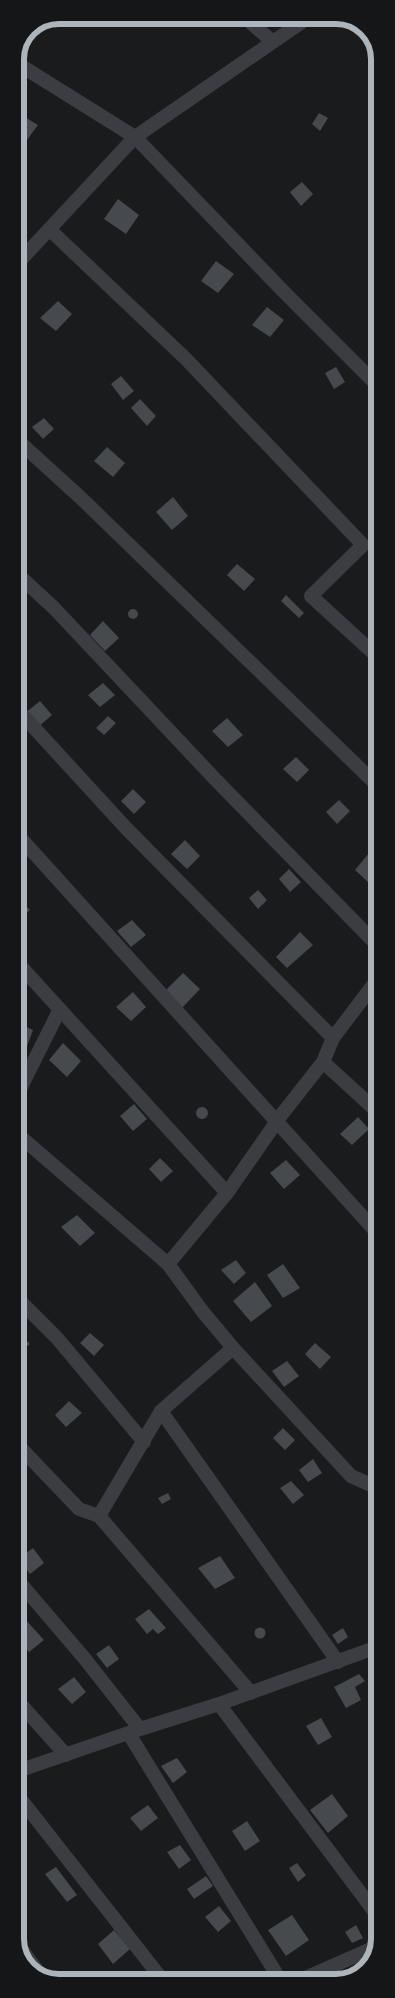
<svg xmlns="http://www.w3.org/2000/svg" width="395" height="1998" viewBox="0 0 395 1998" font-family="Arial,sans-serif">
  <rect width="100%" height="100%" fill="#1a1b1d"/>
  <!-- building -->
  <path fill="#46494d" d="M 319,113 L 328,118 L 320,131 L 312,124 Z
    M 23,116 L 38,125 L 27,140 L 15,132 L 15,127 Z
    M 302,182 L 313,194 L 301,206 L 290,192 Z
    M 118,199 L 139,215 L 126,234 L 104,219 Z
    M 216,261 L 234,274 L 218,293 L 201,281 Z
    M 58,301 L 72,314 L 56,331 L 40,318 Z
    M 267,307 L 284,320 L 270,337 L 252,325 Z
    M 15,359 L 27,372 L 15,383 Z
    M 336,367 L 345,382 L 334,389 L 325,373 Z
    M 121,376 L 134,391 L 123,400 L 111,384 Z
    M 140,399 L 156,416 L 147,426 L 131,408 Z
    M 44,418 L 54,429 L 43,439 L 32,427 Z
    M 107,447 L 125,463 L 113,477 L 94,461 Z
    M 173,497 L 188,516 L 172,530 L 156,512 Z
    M 237,564 L 255,579 L 244,591 L 227,575 Z
    M 286,595 L 304,613 L 299,618 L 281,601 Z
    M128 614a5 5 0 1 1 10 0a5 5 0 1 1-10 0Z
    M 103,621 L 119,638 L 105,651 L 90,635 Z
    M 103,683 L 115,695 L 100,707 L 88,695 Z
    M 40,701 L 52,715 L 37,728 L 24,714 Z
    M 108,716 L 116,723 L 104,735 L 96,728 Z
    M 227,718 L 243,735 L 228,747 L 212,731 Z
    M 296,757 L 309,770 L 297,782 L 283,769 Z
    M 133,789 L 146,802 L 134,814 L 121,801 Z
    M 339,800 L 350,811 L 337,824 L 326,812 Z
    M 185,840 L 200,856 L 187,869 L 171,854 Z
    M 369,853 L 380,864 L 380,868 L 368,882 L 355,870 Z
    M 289,869 L 301,882 L 290,892 L 279,879 Z
    M 258,890 L 267,900 L 258,909 L 249,898 Z
    M 15,895 L 30,910 L 15,922 Z
    M 132,920 L 146,935 L 131,947 L 117,931 Z
    M 300,932 L 313,945 L 287,968 L 276,957 Z
    M 183,973 L 200,989 L 182,1008 L 165,991 Z
    M 133,992 L 146,1007 L 131,1021 L 116,1007 Z
    M 16,1022 L 33,1030 L 23,1057 L 15,1054 Z
    M 63,1043 L 81,1061 L 67,1077 L 49,1060 Z
    M 380,1070 L 380,1087 L 371,1079 Z
    M 134,1104 L 147,1119 L 133,1131 L 120,1116 Z
    M196 1113a6 6 0 1 1 12 0a6 6 0 1 1-12 0Z
    M 358,1117 L 369,1129 L 352,1145 L 340,1134 Z
    M 160,1158 L 173,1171 L 161,1182 L 149,1169 Z
    M 286,1160 L 300,1175 L 284,1189 L 270,1173 Z
    M 77,1215 L 95,1233 L 80,1246 L 61,1227 Z
    M 236,1260 L 246,1273 L 234,1284 L 221,1270 Z
    M 283,1264 L 300,1288 L 283,1298 L 267,1275 Z
    M 255,1282 L 272,1306 L 251,1322 L 233,1301 Z
    M 17,1331 L 30,1344 L 15,1356 L 15,1333 Z
    M 90,1333 L 104,1345 L 94,1356 L 80,1343 Z
    M 315,1343 L 331,1357 L 320,1369 L 305,1354 Z
    M 287,1361 L 299,1376 L 284,1387 L 272,1371 Z
    M 69,1401 L 82,1413 L 66,1427 L 55,1415 Z
    M 283,1428 L 295,1440 L 285,1450 L 273,1438 Z
    M 313,1459 L 322,1473 L 308,1482 L 299,1470 Z
    M 291,1481 L 304,1495 L 293,1504 L 280,1488 Z
    M 168,1493 L 171,1499 L 162,1504 L 158,1498 Z
    M 33,1548 L 44,1563 L 30,1574 L 18,1559 Z
    M 220,1556 L 235,1578 L 215,1589 L 198,1568 Z
    M 149,1609 L 166,1628 L 158,1634 L 153,1629 L 147,1634 L 135,1619 Z
    M 24,1618 L 44,1640 L 29,1652 L 15,1636 L 15,1624 Z
    M254.5 1633a5.5 5.5 0 1 1 11 0a5.5 5.5 0 1 1-11 0Z
    M 343,1628 L 348,1637 L 338,1644 L 332,1635 Z
    M 109,1645 L 119,1659 L 107,1668 L 96,1654 Z
    M 359,1674 L 365,1681 L 355,1687 L 361,1700 L 346,1708 L 334,1687 Z
    M 74,1677 L 86,1692 L 72,1704 L 58,1689 Z
    M 321,1718 L 332,1737 L 318,1745 L 306,1726 Z
    M 177,1758 L 187,1772 L 173,1783 L 161,1766 Z
    M 332,1794 L 348,1816 L 328,1833 L 310,1810 Z
    M 148,1805 L 158,1818 L 141,1831 L 130,1818 Z
    M 247,1821 L 260,1841 L 245,1851 L 232,1831 Z
    M 180,1845 L 191,1860 L 179,1869 L 167,1852 Z
    M 297,1863 L 306,1875 L 298,1882 L 289,1868 Z
    M 56,1867 L 77,1895 L 67,1902 L 45,1874 Z
    M 206,1876 L 213,1886 L 194,1899 L 187,1889 Z
    M 219,1906 L 231,1921 L 218,1932 L 205,1917 Z
    M 292,1915 L 309,1940 L 286,1956 L 268,1930 Z
    M 356,1925 L 363,1938 L 352,1943 L 345,1932 Z
    M 114,1930 L 130,1949 L 113,1964 L 98,1944 Z"/>
  <g fill="none" stroke-linecap="round" stroke-linejoin="round">
    <!-- street -->
    <path stroke="#3b3d42" stroke-width="14" d="M 242,15 L 273,42
      M 15,62 L 135,137 L 284,292 L 380,388
      M 49,229 L 186,359 L 363,545 L 311,596 L 380,659
      M 15,245 L 26,254
      M 15,266 L 135,137 L 312,15
      M 15,438 L 82,499 L 380,788
      M 15,572 L 54,608 L 214,778 L 380,948
      M 15,707 L 126,828 L 333,1038
      M 15,832 L 380,1236
      M 15,960 L 227,1193
      M 323,1062 L 380,1114
      M 15,1099 L 60,1009
      M 15,1132 L 168,1264 L 203,1312 L 233,1348 L 351,1476 L 380,1489
      M 168,1264 L 227,1193 L 282,1114 L 323,1062 L 333,1038 L 380,976
      M 15,1296 L 57,1338 L 144,1442
      M 161,1411 L 338,1662
      M 15,1442 L 79,1509 L 99,1516 L 251,1693
      M 99,1516 L 161,1411 L 233,1348
      M 15,1577 L 85,1659 L 140,1729
      M 15,1698 L 66,1755
      M 219,1704 L 380,1919
      M 129,1734 L 282,1983
      M 15,1772 L 140,1729 L 219,1704 L 380,1646
      M 15,1792 L 165,1983
      M 15,1941 L 43,1978
      M 294,1983 L 378,1946"/>
  </g>
  <!-- crop -->
  <path d="M0 0H395V1998H0ZM59 24H336A35 35 0 0 1 371 59V1939A35 35 0 0 1 336 1974H59A35 35 0 0 1 24 1939V59A35 35 0 0 1 59 24Z" fill="#151618" fill-rule="evenodd"/>
  <path fill="none" stroke="#acb4bc" stroke-width="6" d="M59 24H336A35 35 0 0 1 371 59V1939A35 35 0 0 1 336 1974H59A35 35 0 0 1 24 1939V59A35 35 0 0 1 59 24Z"/>
</svg>
